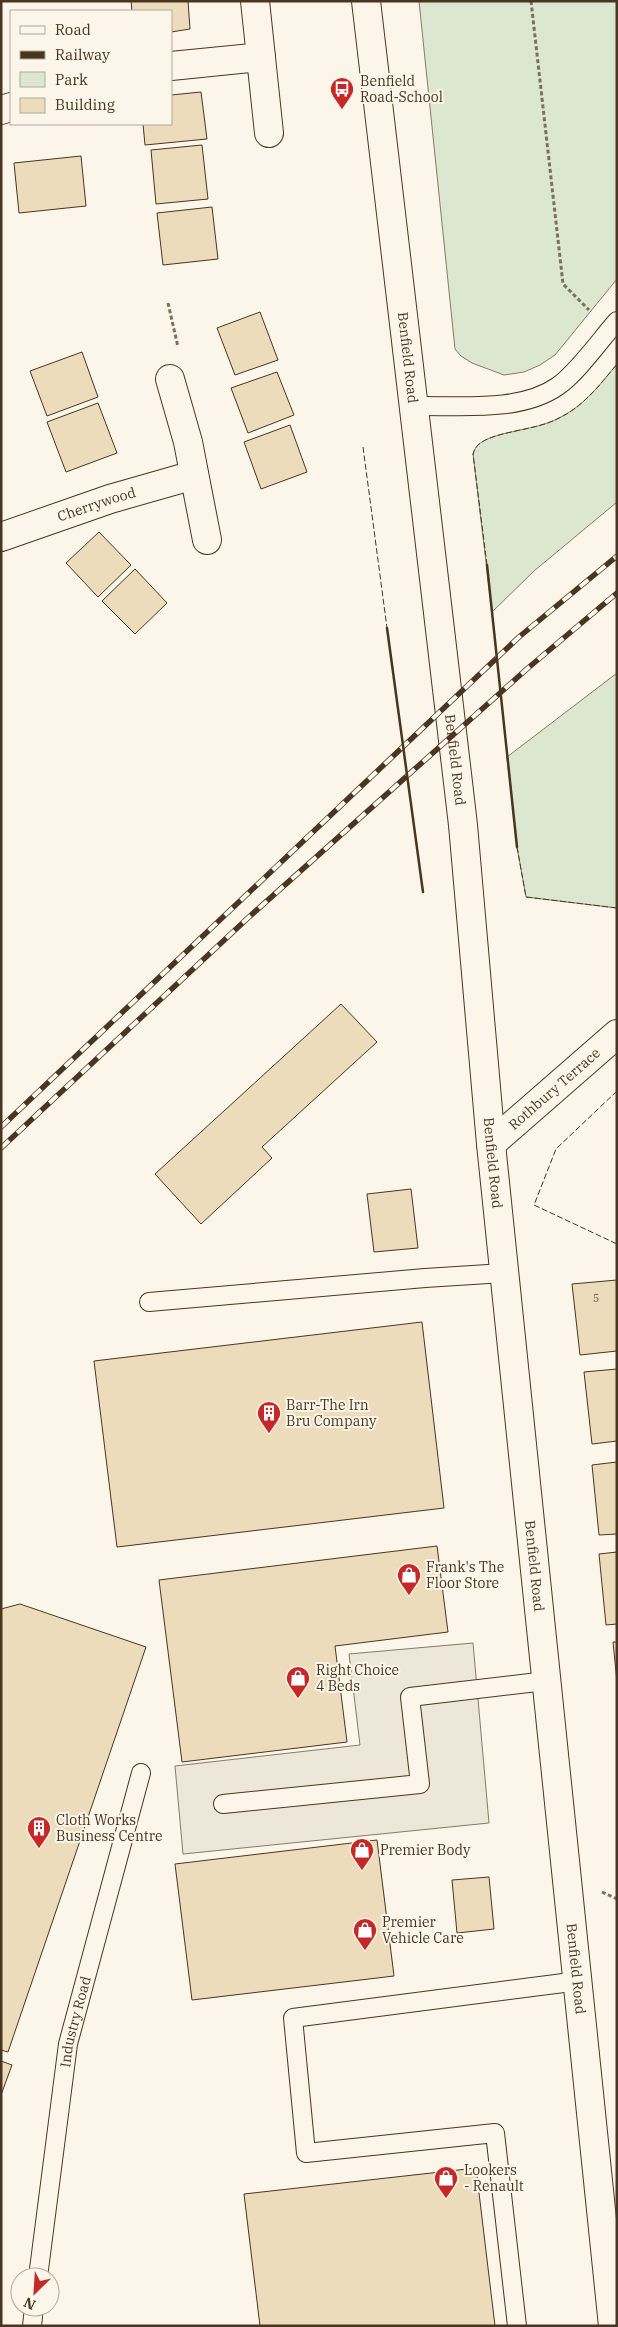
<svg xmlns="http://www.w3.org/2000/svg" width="618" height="2327" viewBox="0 0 618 2327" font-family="'IBM Plex Serif',serif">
  <rect width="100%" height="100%" fill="#fbf6e9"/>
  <!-- green -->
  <path fill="#dce7d0" stroke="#887966" d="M 419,1 L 617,1 L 617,279 L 555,355 L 540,365 L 524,372 L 504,375 L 472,363 L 461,356 L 455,349 Z
    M 617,364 L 617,502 L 534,571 L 492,612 L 473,454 C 475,448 477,445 482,442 C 499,431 536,430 557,419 C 583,407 599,386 617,364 Z
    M 617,673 L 617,908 L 526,897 L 517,847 L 507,757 Z"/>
  <!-- parking -->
  <path fill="#ede7d9" stroke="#887966" d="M 473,1643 L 489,1823 L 183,1854 L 175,1766 L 360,1745 L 349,1654 Z"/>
  <!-- building -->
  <path fill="#ecdcbc" stroke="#4a3520" d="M 131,1 L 188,1 L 190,29 L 171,32 L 171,11 L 132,11 Z
    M 201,92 L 207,139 L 145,145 L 143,124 L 171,124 L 171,95 Z
    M 202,145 L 208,199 L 156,204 L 151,150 Z
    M 81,156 L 86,206 L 19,213 L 14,163 Z
    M 212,207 L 218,259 L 163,265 L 157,213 Z
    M 260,312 L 278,360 L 235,375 L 217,328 Z
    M 82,352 L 98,397 L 47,416 L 30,371 Z
    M 277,372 L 294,415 L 248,433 L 231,388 Z
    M 98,403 L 117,453 L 66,472 L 47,422 Z
    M 290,425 L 307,472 L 261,489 L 244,442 Z
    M 99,532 L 131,565 L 98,597 L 66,563 Z
    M 135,569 L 167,603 L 135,634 L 102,601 Z
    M 341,1004 L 377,1042 L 262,1147 L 272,1158 L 201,1224 L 155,1174 Z
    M 411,1189 L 418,1248 L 374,1252 L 367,1194 Z
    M 617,1280 L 617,1351 L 580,1355 L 572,1284 Z
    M 422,1322 L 444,1508 L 117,1547 L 94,1361 Z
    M 617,1369 L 617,1441 L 592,1444 L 584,1372 Z
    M 617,1462 L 617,1534 L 599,1535 L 592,1465 Z
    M 437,1546 L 448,1632 L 335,1646 L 347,1742 L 182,1762 L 159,1580 Z
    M 617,1552 L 617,1624 L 606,1625 L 599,1554 Z
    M 20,1604 L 146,1647 L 8,2052 L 1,2050 L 1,1609 Z
    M 613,1642 L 617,1642 L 617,1682 Z
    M 377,1840 L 394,1976 L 192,2000 L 175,1864 Z
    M 489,1877 L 494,1929 L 457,1933 L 452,1880 Z
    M 1,2061 L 12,2065 L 1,2095 Z
    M 476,2168 L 495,2326 L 260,2326 L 244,2194 Z"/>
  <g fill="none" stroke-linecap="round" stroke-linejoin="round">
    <!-- service casing -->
    <g stroke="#4a3520" stroke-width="20">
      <g id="service">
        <path d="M 413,406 C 457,405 520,413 558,386 C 577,373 601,339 617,321"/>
        <path d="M 149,1302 L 425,1278 L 504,1273"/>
        <path d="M 223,1804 L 420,1784 L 410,1697 L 546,1681"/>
        <path id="s1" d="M 38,2277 L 68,2044 L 141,1773"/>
        <path d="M 32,2326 L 34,2307"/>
        <path d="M 517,2326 L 495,2133 L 306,2153 L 293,2018 L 579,1981"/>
      </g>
    </g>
    <!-- minor casing -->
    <g stroke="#4a3520" stroke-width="30">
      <g id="minor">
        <path d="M 255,1 L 269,133"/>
        <path d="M 171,66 L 261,57"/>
        <path d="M 1,110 L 11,107"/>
        <path d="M 170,379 L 188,442 L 207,540"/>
        <path id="s2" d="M 1,537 L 110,499 L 194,475"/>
      </g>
    </g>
    <!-- tertiary casing -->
    <g stroke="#4a3520" stroke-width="30">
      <g id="tertiary">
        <path id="s3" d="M 366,1 L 463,825 L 491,1144 L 613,2326"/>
        <path id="s4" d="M 491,1144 L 617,1034"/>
      </g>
    </g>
    <!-- path -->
    <path stroke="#7f6f5c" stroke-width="3" stroke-dasharray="4 2.5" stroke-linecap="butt" d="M 531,1 L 563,284 L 589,310
      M 168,303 L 178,347
      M 602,1892 L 617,1899"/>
    <!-- service -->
    <use href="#service" stroke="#fbf6e9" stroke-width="18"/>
    <!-- minor -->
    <use href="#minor" stroke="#fbf6e9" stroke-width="28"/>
    <!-- tertiary -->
    <use href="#tertiary" stroke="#fbf6e9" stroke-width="28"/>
    <!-- rail casing -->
    <g stroke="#4a3520" stroke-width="5.5">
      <path id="rail" d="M 1,1127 L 519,637 L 617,556
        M 1,1148 L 249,917 L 528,668 L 617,593"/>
    </g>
    <!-- rail -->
    <use href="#rail" stroke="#fbf6e9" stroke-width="4" stroke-dasharray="11" stroke-linecap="butt"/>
    <!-- fence -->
    <path stroke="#4a3520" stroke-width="1" stroke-dasharray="6 2.5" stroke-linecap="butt" d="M 363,447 L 387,628
      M 487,565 L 473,454 C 475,448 477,445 482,442 C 499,431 536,430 557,419 C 583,407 599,386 617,364
      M 517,847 L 526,897 L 617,908
      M 617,1091 L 556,1149 L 534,1205 L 617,1244"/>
    <!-- wall -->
    <path stroke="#4a3520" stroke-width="2.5" d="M 487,565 L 517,847
      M 387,628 L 423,892"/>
  </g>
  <!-- icons -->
  <defs>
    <g id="bus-pin" transform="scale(1.25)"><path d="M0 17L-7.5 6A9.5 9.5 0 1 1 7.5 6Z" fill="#c62828" stroke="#fbf6e9"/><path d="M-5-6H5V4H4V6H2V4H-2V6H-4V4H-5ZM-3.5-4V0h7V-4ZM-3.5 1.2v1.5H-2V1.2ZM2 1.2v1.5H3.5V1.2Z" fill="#fff"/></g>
    <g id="building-pin" transform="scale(1.25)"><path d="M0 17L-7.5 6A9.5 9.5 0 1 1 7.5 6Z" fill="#c62828" stroke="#fbf6e9"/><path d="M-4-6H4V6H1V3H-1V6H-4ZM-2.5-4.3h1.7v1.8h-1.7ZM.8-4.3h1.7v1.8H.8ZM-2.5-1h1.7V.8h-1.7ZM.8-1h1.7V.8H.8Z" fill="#fff"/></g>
    <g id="shop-pin" transform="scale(1.25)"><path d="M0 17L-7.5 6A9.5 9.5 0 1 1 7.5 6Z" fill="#c62828" stroke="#fbf6e9"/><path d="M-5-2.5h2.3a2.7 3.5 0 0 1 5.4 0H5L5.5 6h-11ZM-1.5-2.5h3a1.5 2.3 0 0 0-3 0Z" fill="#fff"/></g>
  </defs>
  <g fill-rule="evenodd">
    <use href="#bus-pin" x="342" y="89"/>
    <use href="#building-pin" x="269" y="1413"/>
    <use href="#shop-pin" x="409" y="1575"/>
    <use href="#shop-pin" x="298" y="1678"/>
    <use href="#building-pin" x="39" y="1828"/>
    <use href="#shop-pin" x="362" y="1850"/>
    <use href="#shop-pin" x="365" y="1930"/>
    <use href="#shop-pin" x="446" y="2178"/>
  </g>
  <g text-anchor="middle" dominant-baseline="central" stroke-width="4" stroke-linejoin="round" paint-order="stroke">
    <!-- number labels -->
    <g font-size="11" fill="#725f47">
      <text x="596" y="1298">5</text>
    </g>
    <!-- poi labels -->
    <g font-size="14" fill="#4a3520" stroke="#fbf6e9" text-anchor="start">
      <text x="360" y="81">Benfield<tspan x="360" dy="16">Road-School</tspan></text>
      <text x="286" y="1405">Barr-The Irn<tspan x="286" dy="16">Bru Company</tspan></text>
      <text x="426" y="1567">Frank's The<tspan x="426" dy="16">Floor Store</tspan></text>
      <text x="316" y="1670">Right Choice<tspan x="316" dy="16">4 Beds</tspan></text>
      <text x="56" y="1820">Cloth Works<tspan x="56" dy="16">Business Centre</tspan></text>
      <text x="380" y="1850">Premier Body</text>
      <text x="382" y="1922">Premier<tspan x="382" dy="16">Vehicle Care</tspan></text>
      <text x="464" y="2170">Lookers<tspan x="464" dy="16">- Renault</tspan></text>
    </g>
    <!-- street labels -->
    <g font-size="14" fill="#4a3520" stroke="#fbf6e9">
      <text stroke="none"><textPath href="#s3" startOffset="359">Benfield Road</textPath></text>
      <text stroke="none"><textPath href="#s2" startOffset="101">Cherrywood</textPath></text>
      <text stroke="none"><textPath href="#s3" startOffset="764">Benfield Road</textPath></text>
      <text stroke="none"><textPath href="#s4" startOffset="84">Rothbury Terrace</textPath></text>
      <text stroke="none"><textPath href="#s3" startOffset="1169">Benfield Road</textPath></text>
      <text stroke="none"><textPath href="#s3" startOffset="1574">Benfield Road</textPath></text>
      <text stroke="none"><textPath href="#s3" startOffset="1979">Benfield Road</textPath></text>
      <text stroke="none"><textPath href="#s1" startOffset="258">Industry Road</textPath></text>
    </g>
  </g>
  <!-- border -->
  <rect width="618" height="2327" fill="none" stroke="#4a3520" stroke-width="5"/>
  <!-- legend -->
  <rect x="10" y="10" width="162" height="115" fill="#fbf6e9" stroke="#b4a999"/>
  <rect x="20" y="26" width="25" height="8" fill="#fbf6e9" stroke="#b4a999"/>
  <text x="55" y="35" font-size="15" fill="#4a3520">Road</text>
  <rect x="20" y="51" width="25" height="8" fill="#4a3520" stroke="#b4a999"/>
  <text x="55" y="60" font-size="15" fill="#4a3520">Railway</text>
  <rect x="20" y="72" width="25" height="15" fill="#dce7d0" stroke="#b4a999"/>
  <text x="55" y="85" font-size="15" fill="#4a3520">Park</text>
  <rect x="20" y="98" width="25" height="15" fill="#ecdcbc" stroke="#b4a999"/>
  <text x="55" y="110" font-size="15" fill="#4a3520">Building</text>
  <!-- north arrow -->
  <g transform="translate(35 2292) rotate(205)"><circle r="24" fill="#fbf6e9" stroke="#b4a999"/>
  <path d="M0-4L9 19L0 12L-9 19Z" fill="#c62828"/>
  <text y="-8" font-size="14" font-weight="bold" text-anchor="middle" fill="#4a3520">N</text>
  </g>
</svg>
